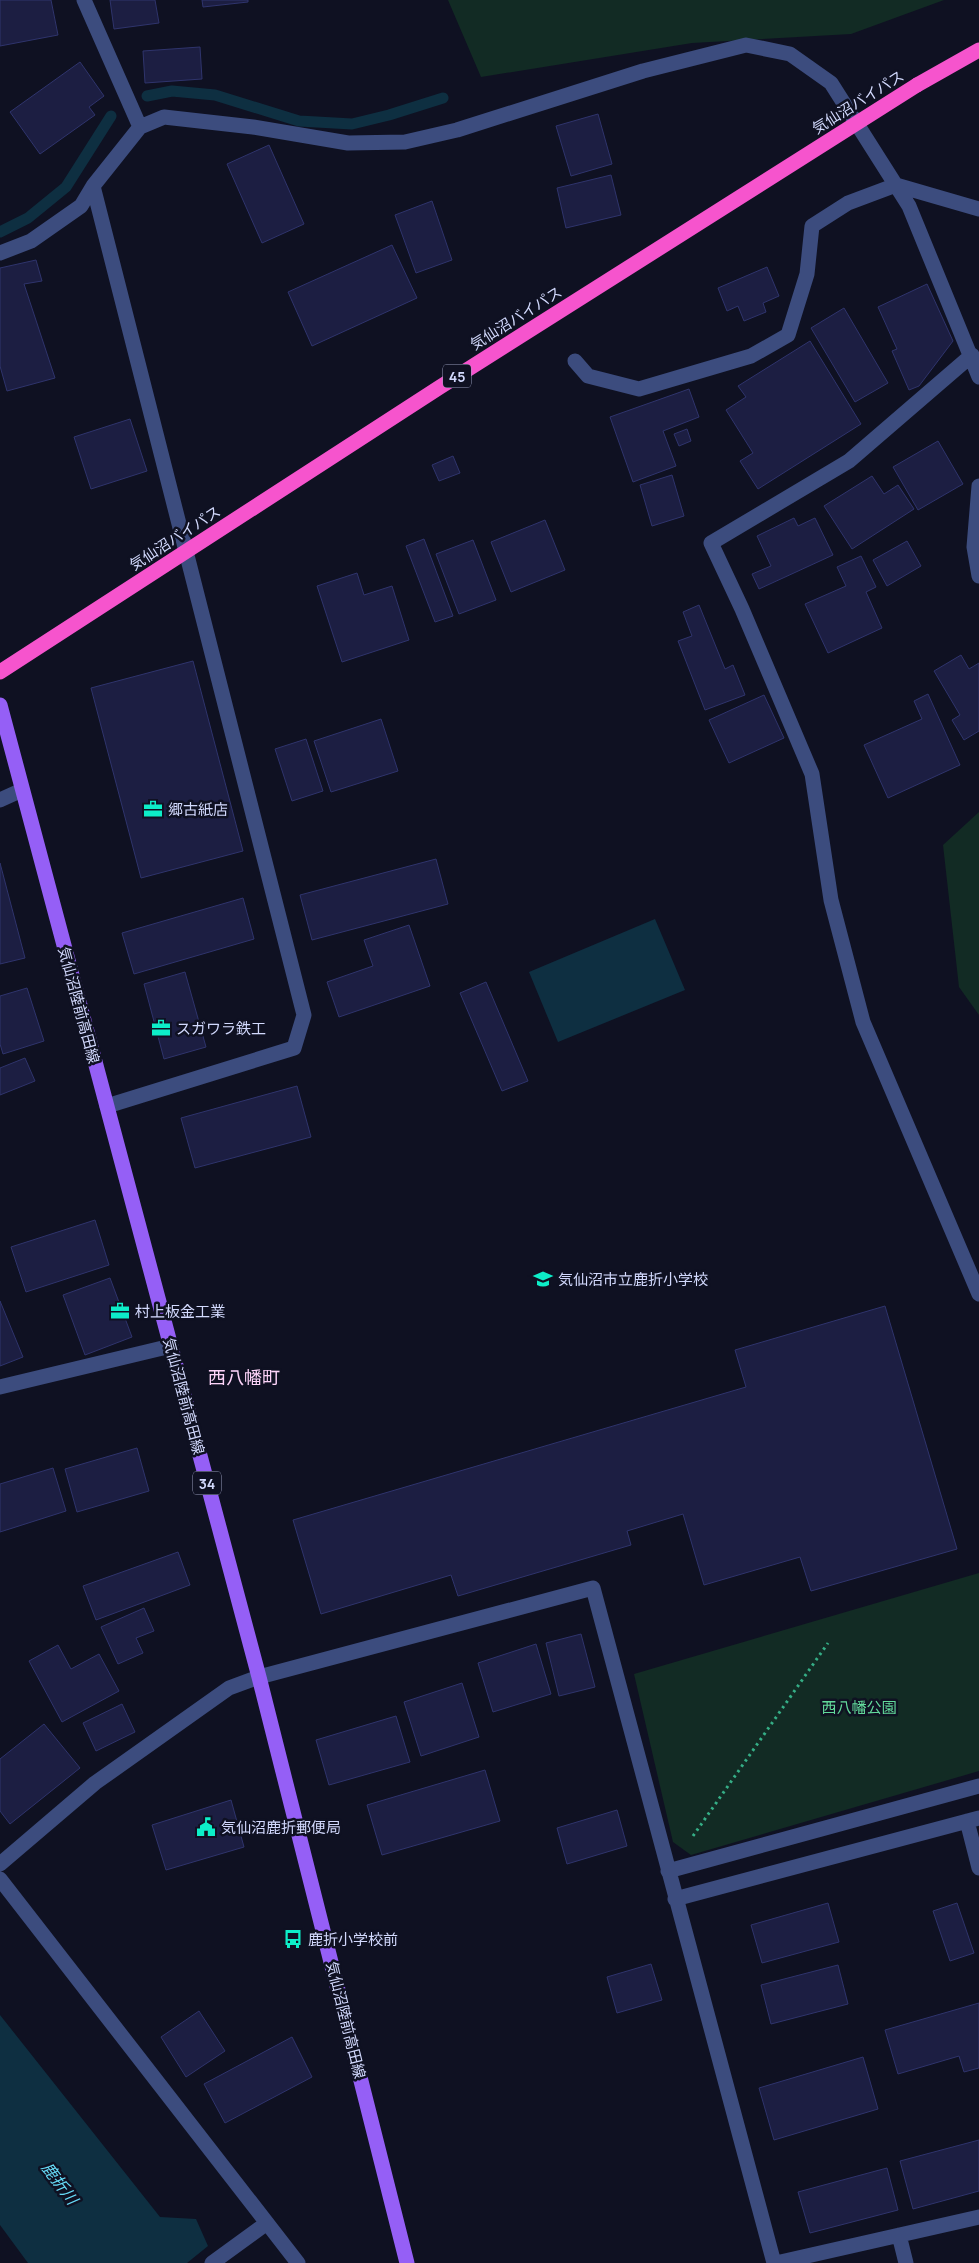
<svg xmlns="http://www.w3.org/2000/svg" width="979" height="2263" viewBox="0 0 979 2263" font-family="Manrope,'Noto Sans JP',sans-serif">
  <rect width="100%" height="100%" fill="#0f1122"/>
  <!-- green -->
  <path fill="#122b24" d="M 448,0 L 944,0 L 851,34 L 692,43 L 481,77 Z
    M 979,812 L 979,1015 L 959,987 L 943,845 Z
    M 979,1573 L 979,1771 L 691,1855 L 673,1842 L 634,1674 Z"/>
  <!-- water -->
  <path fill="#0e2f41" d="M 655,919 L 685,990 L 558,1042 L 529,972 Z
    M 0,2015 L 160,2217 L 196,2219 L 208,2246 L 187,2263 L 28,2263 L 0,2225 Z"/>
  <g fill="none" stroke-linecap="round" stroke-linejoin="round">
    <!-- stream -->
    <path stroke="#0e2f41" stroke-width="11" d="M 147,96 L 172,91 L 215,95 L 299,121 L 352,124 L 389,115 L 443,98
      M 0,232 L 28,218 L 66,187 L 111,116"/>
  </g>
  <!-- building -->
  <path fill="#1c1e42" stroke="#2f346c" d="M 0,0 L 51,0 L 58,35 L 0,46 Z
    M 110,0 L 155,0 L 159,23 L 114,29 Z
    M 202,0 L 248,0 L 248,2 L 203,7 Z
    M 200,47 L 202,79 L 145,83 L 143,51 Z
    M 80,62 L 104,96 L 89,107 L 95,115 L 40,154 L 10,112 Z
    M 598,114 L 612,164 L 571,176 L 556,126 Z
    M 269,145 L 304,224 L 262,243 L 227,164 Z
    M 611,175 L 621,215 L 566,228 L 557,188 Z
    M 432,201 L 452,260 L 416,273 L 395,215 Z
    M 392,245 L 417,298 L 312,346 L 288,292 Z
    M 36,260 L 42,281 L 24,284 L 55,378 L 7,391 L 0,366 L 0,268 Z
    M 767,267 L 779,296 L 763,303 L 766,312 L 744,321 L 738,306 L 727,311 L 718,288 Z
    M 927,284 L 953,341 L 919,386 L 909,390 L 892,351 L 897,349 L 878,307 Z
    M 844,308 L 888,383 L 855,402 L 811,328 Z
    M 810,341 L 861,424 L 758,489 L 740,461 L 753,453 L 726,410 L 746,397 L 738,386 Z
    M 689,389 L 699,417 L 663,431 L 676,466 L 633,482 L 610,417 Z
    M 130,419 L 147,471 L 91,489 L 74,437 Z
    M 687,429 L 691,441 L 679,446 L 674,434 Z
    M 938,441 L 963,484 L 918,510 L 893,467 Z
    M 453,456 L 460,473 L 439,481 L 432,465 Z
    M 672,475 L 684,516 L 652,526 L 640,485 Z
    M 872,476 L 884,494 L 898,485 L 914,509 L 852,549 L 824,506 Z
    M 794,518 L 798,526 L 815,518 L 833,555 L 759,589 L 752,574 L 771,566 L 757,536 Z
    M 545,520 L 565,570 L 511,592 L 491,542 Z
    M 424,539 L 453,616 L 435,622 L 406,546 Z
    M 473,540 L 496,600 L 459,614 L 436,554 Z
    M 907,541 L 921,566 L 887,586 L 873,560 Z
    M 861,556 L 876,587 L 866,592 L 882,628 L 828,653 L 805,604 L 846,586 L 837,567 Z
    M 357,573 L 364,595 L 392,586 L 409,640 L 342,662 L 317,586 Z
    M 699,605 L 725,669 L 733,665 L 745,695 L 705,710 L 678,641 L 692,636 L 683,612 Z
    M 961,655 L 969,669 L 979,663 L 979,731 L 964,740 L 952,720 L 960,715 L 934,671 Z
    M 193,661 L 243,851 L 141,878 L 91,688 Z
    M 928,694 L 960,765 L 888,798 L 864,745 L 922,719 L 914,701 Z
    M 764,695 L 784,738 L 729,763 L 709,720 Z
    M 381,719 L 398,771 L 331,792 L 314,741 Z
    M 306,739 L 323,791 L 292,801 L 275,749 Z
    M 436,859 L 448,904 L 312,940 L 300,895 Z
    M 0,863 L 25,958 L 0,964 Z
    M 243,898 L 254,939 L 134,974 L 122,933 Z
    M 409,925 L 430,986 L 339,1017 L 327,982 L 373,966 L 364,940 Z
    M 185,972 L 206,1047 L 164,1059 L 144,984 Z
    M 486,982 L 528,1081 L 502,1091 L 460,993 Z
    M 27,988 L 44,1041 L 3,1054 L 0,1044 L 0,996 Z
    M 25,1058 L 35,1081 L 0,1095 L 0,1068 Z
    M 297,1086 L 311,1137 L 195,1168 L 181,1118 Z
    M 95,1220 L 109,1265 L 26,1292 L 11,1247 Z
    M 110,1278 L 132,1337 L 85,1355 L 63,1295 Z
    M 0,1301 L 23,1357 L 0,1366 Z
    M 885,1306 L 957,1549 L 811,1591 L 800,1557 L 704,1585 L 683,1514 L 627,1531 L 631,1545 L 458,1596 L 451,1575 L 321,1614 L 293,1520 L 746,1387 L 735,1350 Z
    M 137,1448 L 149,1491 L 77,1512 L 65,1469 Z
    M 53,1468 L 66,1511 L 0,1532 L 0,1484 Z
    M 178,1552 L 190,1585 L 96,1620 L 83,1586 Z
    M 144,1608 L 154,1631 L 136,1638 L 143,1653 L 118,1664 L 101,1627 Z
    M 581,1634 L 595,1687 L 559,1696 L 546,1643 Z
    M 536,1644 L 551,1694 L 493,1712 L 478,1663 Z
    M 58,1645 L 71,1669 L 99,1654 L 119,1691 L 62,1722 L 29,1661 Z
    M 462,1683 L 479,1737 L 421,1756 L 404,1702 Z
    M 122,1704 L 135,1732 L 96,1751 L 83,1723 Z
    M 396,1716 L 410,1762 L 329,1785 L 316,1740 Z
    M 44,1724 L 80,1768 L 10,1824 L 0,1811 L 0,1759 Z
    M 485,1770 L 500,1821 L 382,1855 L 367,1805 Z
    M 231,1800 L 244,1847 L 166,1870 L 152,1825 Z
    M 617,1810 L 627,1846 L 567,1864 L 557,1828 Z
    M 828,1903 L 839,1942 L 762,1963 L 751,1925 Z
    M 957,1903 L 974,1953 L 950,1961 L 933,1911 Z
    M 651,1964 L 662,2000 L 617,2013 L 607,1977 Z
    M 838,1965 L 848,2004 L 771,2024 L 761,1985 Z
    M 979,2003 L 979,2068 L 964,2072 L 959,2056 L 898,2074 L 885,2030 Z
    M 199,2011 L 225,2051 L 186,2077 L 161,2037 Z
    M 292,2037 L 312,2077 L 225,2123 L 204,2084 Z
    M 863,2057 L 878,2109 L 774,2140 L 759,2088 Z
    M 979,2140 L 979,2191 L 913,2209 L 900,2161 Z
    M 887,2168 L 898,2210 L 810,2233 L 798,2192 Z"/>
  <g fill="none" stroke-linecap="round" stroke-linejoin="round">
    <!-- path -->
    <path stroke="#35ae86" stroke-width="3" stroke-dasharray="2.5 4" stroke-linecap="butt" d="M 693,1836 L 828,1643"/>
    <!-- minor -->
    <path stroke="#3c4c7e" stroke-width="15" d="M 84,0 L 140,127
      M 93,186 L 304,1015 L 294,1048 L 107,1106
      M 0,253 L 31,241 L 81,206 L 93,186 L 140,127 L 164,117 L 253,127 L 348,143 L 405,142 L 457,130 L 643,71 L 746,45 L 790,54 L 831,83 L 909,206 L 979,377
      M 972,355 L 849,461 L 711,543 L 742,609 L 812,774 L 831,900 L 863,1022 L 979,1294
      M 575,361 L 588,376 L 639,389 L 751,356 L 788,335 L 807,274 L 812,226 L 848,203 L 896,185 L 979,209
      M 979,486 L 974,547 L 979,576
      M 0,800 L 22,790
      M 0,1387 L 171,1346
      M 967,1821 L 979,1868
      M 0,1864 L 95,1783 L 229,1688 L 259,1677 L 593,1588 L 774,2263
      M 668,1871 L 979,1786
      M 0,1879 L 298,2263
      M 675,1899 L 979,1818
      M 899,2235 L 906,2263
      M 212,2263 L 267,2223
      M 776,2263 L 979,2217"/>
    <!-- major -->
    <path stroke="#955ff6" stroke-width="15" d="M 0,705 L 259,1677 L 407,2263"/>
    <!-- highway -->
    <path stroke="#f654cd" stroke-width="15" d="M 917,85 L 979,50"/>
    <!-- highway-bridge -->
    <path stroke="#f654cd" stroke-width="15" d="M 0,672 L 440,387 L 917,85"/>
  </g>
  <!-- icons -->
  <defs>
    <g id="office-bare" transform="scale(1.5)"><path d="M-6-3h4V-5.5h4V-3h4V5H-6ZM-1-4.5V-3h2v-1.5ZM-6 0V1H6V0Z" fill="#0deec8" stroke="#0f1122" stroke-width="2.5" paint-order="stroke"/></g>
    <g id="school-bare" transform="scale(1.5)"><path d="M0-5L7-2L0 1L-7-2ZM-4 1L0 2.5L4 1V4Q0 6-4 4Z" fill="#0deec8" stroke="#0f1122" stroke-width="2.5" paint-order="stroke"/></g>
    <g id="civic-bare" transform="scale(1.5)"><path d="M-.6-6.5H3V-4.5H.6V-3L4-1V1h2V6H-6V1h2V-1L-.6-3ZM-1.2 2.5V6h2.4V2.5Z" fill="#0deec8" stroke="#0f1122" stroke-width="2.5" paint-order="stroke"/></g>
    <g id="bus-bare" transform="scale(1.5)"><path d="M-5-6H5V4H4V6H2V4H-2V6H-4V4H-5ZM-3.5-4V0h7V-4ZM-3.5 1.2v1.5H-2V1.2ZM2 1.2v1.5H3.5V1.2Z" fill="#0deec8" stroke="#0f1122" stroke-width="2.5" paint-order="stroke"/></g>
  </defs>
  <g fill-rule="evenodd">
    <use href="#office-bare" x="153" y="809"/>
    <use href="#office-bare" x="161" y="1028"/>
    <use href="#school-bare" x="543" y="1279"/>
    <use href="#office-bare" x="120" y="1311"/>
    <use href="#civic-bare" x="206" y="1827"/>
    <use href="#bus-bare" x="293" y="1939"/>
  </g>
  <g text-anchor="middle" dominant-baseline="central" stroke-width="5" stroke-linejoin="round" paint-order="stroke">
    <!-- shield labels -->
    <g fill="#0f1122" stroke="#989dbb" stroke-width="1">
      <rect x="443" y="364.5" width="28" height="23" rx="4"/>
      <rect x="193" y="1471.5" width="28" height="23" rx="4"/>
    </g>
    <g font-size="14" font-weight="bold" fill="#d2d9fd">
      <text x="457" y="376">45</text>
      <text x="207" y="1483">34</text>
    </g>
    <!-- street labels -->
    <g font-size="15" fill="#d2d9fd" stroke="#0f1122">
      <text transform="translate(858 102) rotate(-32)">気仙沼バイパス</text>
      <text transform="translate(516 318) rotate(-32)">気仙沼バイパス</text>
      <text transform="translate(175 538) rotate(-33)">気仙沼バイパス</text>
      <text transform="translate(79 1005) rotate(75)">気仙沼陸前高田線</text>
      <text transform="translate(184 1396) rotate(75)">気仙沼陸前高田線</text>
      <text transform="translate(346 2020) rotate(76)">気仙沼陸前高田線</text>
    </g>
    <!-- poi labels -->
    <g font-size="15" fill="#d2d9fd" stroke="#0f1122" text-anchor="start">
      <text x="168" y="809">郷古紙店</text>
      <text x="176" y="1028">スガワラ鉄工</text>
      <text x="558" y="1279">気仙沼市立鹿折小学校</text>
      <text x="135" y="1311">村上板金工業</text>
      <text x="221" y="1827">気仙沼鹿折郵便局</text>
      <text x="308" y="1939">鹿折小学校前</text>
    </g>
    <!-- park labels -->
    <g font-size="15" fill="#62d99b" stroke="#0f1122">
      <text x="859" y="1707">西八幡公園</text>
    </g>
    <!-- water labels -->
    <g font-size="16" font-style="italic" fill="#66dbf7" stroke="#0f1122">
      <text transform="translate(60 2183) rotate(53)">鹿折川</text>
    </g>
    <!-- quarter labels -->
    <g font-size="18" fill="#fdd4f9" stroke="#0f1122">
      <text x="244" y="1377">西八幡町</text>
    </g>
  </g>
</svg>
